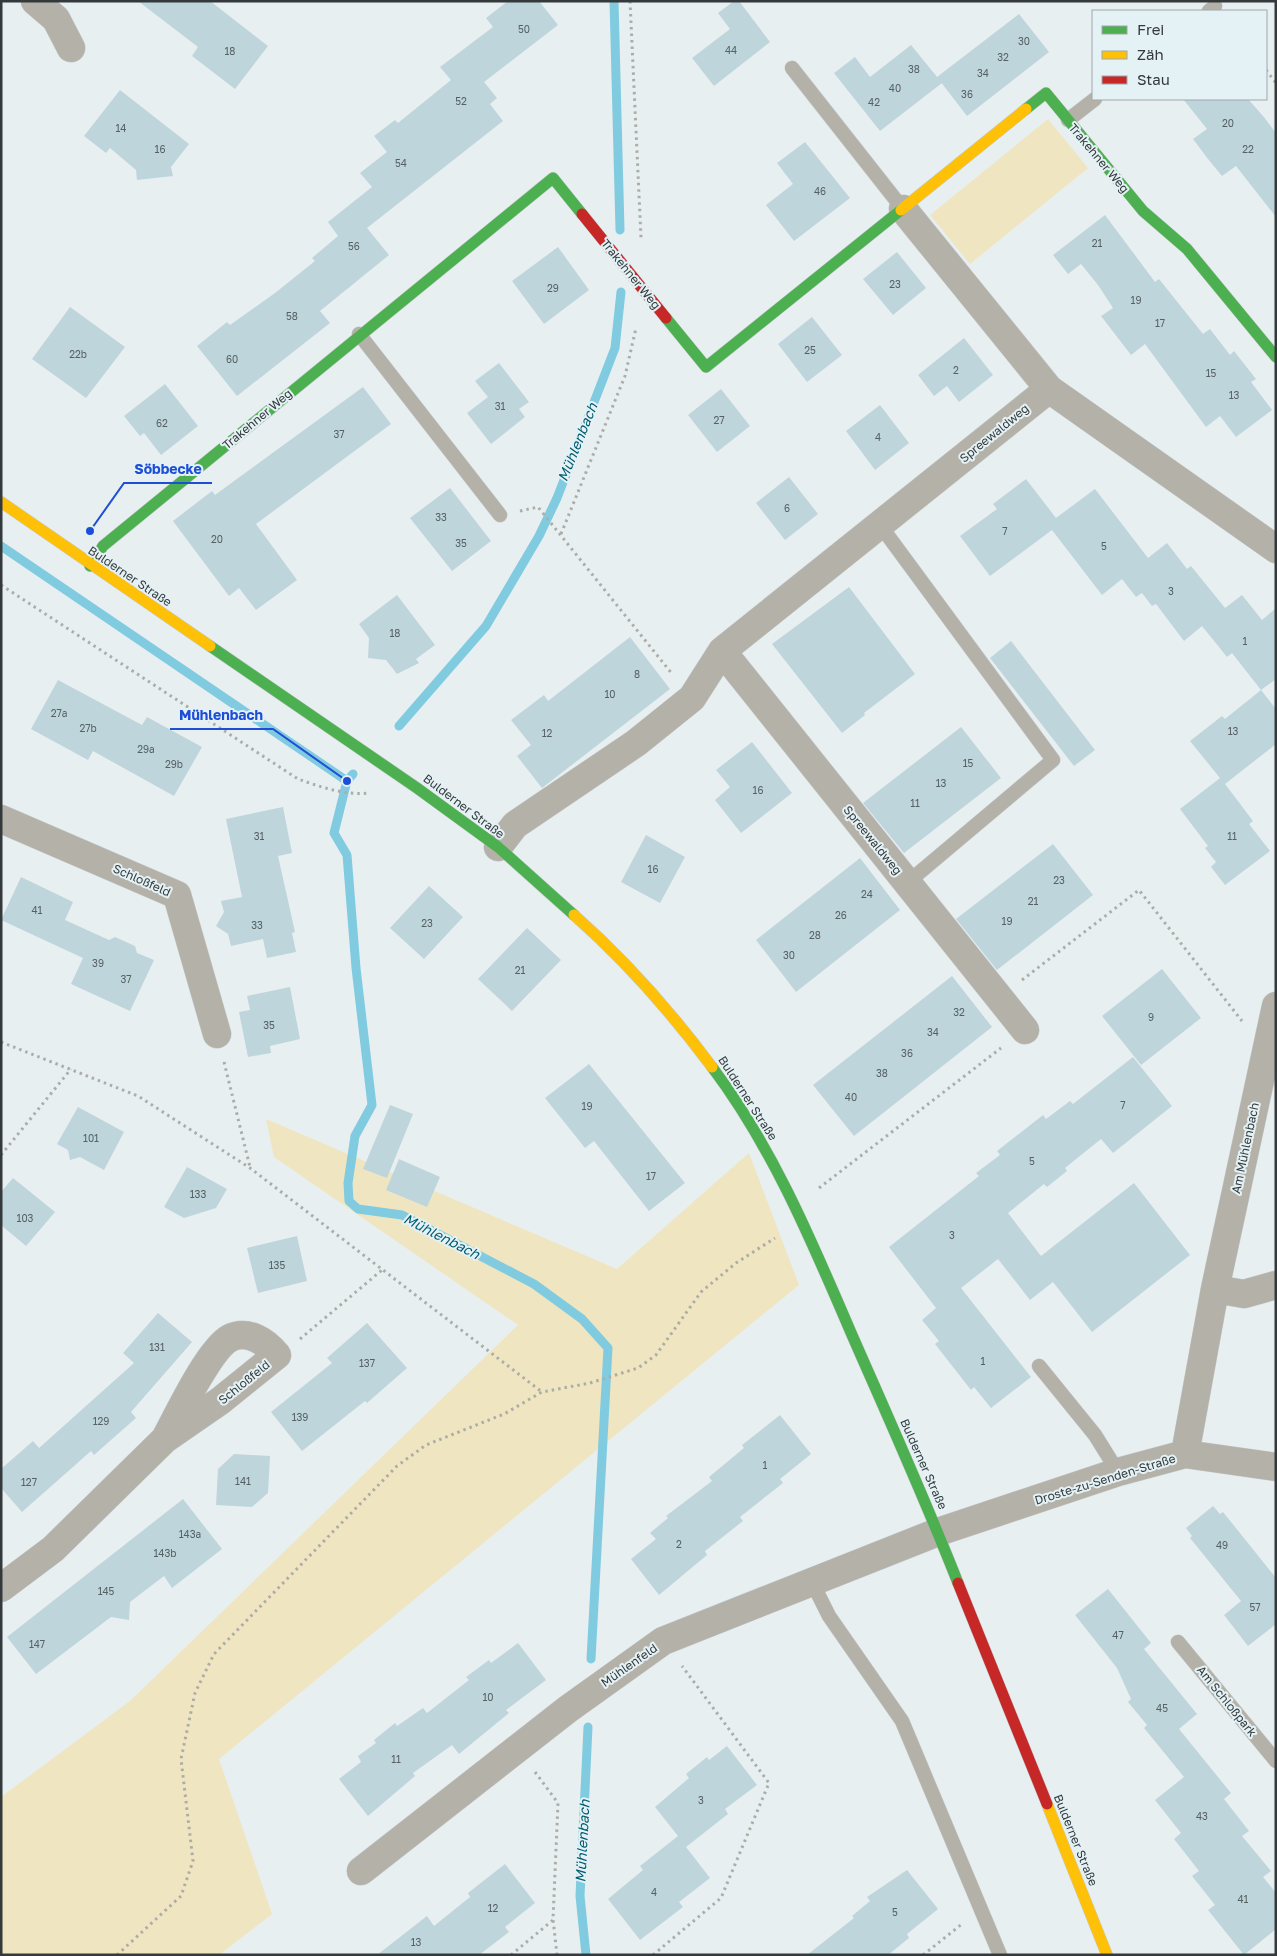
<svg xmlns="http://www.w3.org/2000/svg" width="1277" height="1956" viewBox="0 0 1277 1956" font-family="'Golos Text',sans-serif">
  <rect width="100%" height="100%" fill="#e8eff1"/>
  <!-- green -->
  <path fill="#efe5c0" d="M 1048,119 L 1088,168 L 970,264 L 930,215 Z
    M 266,1119 L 617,1269 L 749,1153 L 799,1285 L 219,1759 L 272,1914 L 219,1955 L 1,1955 L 1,1797 L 130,1701 L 518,1325 L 274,1157 Z"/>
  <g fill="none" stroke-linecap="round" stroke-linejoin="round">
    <!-- stream -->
    <path stroke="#80cbe0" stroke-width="9" d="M 614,1 L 620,230
      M 1,546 L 347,781
      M 399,726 L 486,626 L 539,536 L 557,498 L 615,348 L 621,292
      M 353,774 L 347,781 L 334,833 L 347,855 L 356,968 L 372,1105 L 355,1136 L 348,1183 L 349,1201 L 358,1209 L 402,1215 L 534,1284 L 582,1319 L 608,1348 L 591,1659
      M 586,1955 L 580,1896 L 588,1727"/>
  </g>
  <!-- building -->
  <path fill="#bed5dc" d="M 138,1 L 210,1 L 268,46 L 235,89 L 192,56 L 198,47 Z
    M 508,1 L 539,1 L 558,25 L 484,82 L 497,98 L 490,104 L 503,121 L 367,228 L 389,255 L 320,311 L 330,323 L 237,396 L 197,346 L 227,322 L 230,325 L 275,293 L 315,261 L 312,258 L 338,236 L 328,222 L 372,187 L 360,173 L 387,152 L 374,136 L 395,120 L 398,123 L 451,80 L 440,67 L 493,27 L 486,18 Z
    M 734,1 L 739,1 L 770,42 L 714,86 L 692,58 L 730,29 L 718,13 Z
    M 1019,14 L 1049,52 L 967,116 L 937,77 Z
    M 911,45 L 942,83 L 880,131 L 834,73 L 855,57 L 870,77 Z
    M 120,90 L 189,144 L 171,167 L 173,176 L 137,180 L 136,170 L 110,148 L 106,153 L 84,136 Z
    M 1183,99 L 1248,99 L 1263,116 L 1276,133 L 1276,217 L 1236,166 L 1222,176 L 1208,159 L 1193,139 L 1207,129 Z
    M 805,142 L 850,198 L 794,241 L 766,205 L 793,184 L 777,163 Z
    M 1105,215 L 1155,282 L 1159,279 L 1203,334 L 1210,329 L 1230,355 L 1234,351 L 1256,379 L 1251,382 L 1272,410 L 1236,437 L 1220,416 L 1206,427 L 1145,344 L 1131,355 L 1101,316 L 1113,308 L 1098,285 L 1081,264 L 1068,274 L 1053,255 Z
    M 558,247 L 589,290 L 544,324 L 512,281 Z
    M 897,252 L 926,288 L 893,315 L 863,279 Z
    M 70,307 L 125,347 L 86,398 L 32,359 Z
    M 812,317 L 842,355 L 807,382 L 778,344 Z
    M 964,338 L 993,375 L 959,402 L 947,386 L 934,396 L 918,375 Z
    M 499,363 L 529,402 L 519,409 L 525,417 L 491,444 L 467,413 L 488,397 L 475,381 Z
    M 165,384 L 198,426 L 161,455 L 144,433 L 140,436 L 124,416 Z
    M 363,387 L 391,424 L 256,524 L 297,580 L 256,610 L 239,588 L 229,596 L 173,521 L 212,491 L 215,495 Z
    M 721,389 L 750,426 L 717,452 L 688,415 Z
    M 880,405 L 909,443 L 875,470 L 846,431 Z
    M 789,477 L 818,514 L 785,540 L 756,503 Z
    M 1026,479 L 1056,518 L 1095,489 L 1148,558 L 1167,543 L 1187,569 L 1191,566 L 1225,608 L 1242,595 L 1262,620 L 1276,608 L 1276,679 L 1261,690 L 1232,653 L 1227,657 L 1202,626 L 1184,641 L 1156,604 L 1152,606 L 1142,593 L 1136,597 L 1122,579 L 1102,595 L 1052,530 L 990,576 L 960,536 L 997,509 L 993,504 Z
    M 450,488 L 491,541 L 452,571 L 410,518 Z
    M 849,587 L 915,674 L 864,713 L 865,715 L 842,733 L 772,644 Z
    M 397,595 L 435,645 L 416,659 L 419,663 L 397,674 L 386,660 L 368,658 L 369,638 L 359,624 Z
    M 630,637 L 670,689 L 542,788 L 517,756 L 531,745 L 511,720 L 544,695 L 548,701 Z
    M 1011,641 L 1095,750 L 1074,766 L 990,658 Z
    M 58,680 L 142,725 L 147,717 L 202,747 L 174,796 L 93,751 L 88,760 L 31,729 Z
    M 1261,690 L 1276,709 L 1276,744 L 1225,784 L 1253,821 L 1249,824 L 1270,851 L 1225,885 L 1211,867 L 1216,862 L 1205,848 L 1208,846 L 1180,809 L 1220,778 L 1190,741 L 1222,716 L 1225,719 Z
    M 961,727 L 1001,778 L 904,853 L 863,803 Z
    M 752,742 L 792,793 L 741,833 L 715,800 L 730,787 L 716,770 Z
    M 283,807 L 292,853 L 278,856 L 295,932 L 292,933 L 296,952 L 267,958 L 263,939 L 231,946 L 228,934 L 216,926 L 224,912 L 221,901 L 242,897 L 226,819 Z
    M 646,835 L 685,857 L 660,903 L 621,882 Z
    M 1053,844 L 1093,895 L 997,970 L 956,919 Z
    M 860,858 L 900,910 L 796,992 L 756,940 Z
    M 21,877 L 73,902 L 65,920 L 109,940 L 115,937 L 135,946 L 137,953 L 154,960 L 130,1011 L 71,984 L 83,958 L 1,920 Z
    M 429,886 L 463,917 L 424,959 L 390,928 Z
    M 527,928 L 561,960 L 512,1011 L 478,979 Z
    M 1162,969 L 1201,1018 L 1141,1065 L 1102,1016 Z
    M 952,976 L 992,1027 L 854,1136 L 813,1085 Z
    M 290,987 L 300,1039 L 270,1046 L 271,1053 L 248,1057 L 239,1012 L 250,1010 L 247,996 Z
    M 1133,1057 L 1172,1106 L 1113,1153 L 1101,1139 L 1065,1168 L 1067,1171 L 1047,1187 L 1044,1184 L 1008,1213 L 1041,1256 L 1134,1183 L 1190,1255 L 1092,1332 L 1053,1282 L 1030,1300 L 998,1259 L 961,1288 L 1031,1377 L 991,1408 L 974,1387 L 971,1390 L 935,1344 L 939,1341 L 922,1320 L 936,1308 L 889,1247 L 979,1176 L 976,1173 L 1000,1155 L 997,1151 L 1043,1115 L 1046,1119 L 1070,1101 L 1073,1104 Z
    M 589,1064 L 685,1183 L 649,1211 L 594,1141 L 585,1148 L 545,1098 Z
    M 390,1105 L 413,1114 L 387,1178 L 363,1169 Z
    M 78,1107 L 124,1132 L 104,1170 L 80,1157 L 70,1160 L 68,1150 L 57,1144 Z
    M 399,1159 L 440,1177 L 427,1207 L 386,1190 Z
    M 187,1167 L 227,1189 L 216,1208 L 184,1218 L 164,1207 Z
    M 13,1178 L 55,1212 L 26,1246 L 1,1225 L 1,1192 Z
    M 297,1236 L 307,1281 L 258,1293 L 247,1248 Z
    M 158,1313 L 192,1342 L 131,1412 L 136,1418 L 94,1455 L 91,1451 L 22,1512 L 1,1488 L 1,1469 L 33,1441 L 39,1448 L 134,1363 L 123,1353 Z
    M 367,1323 L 407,1368 L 367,1403 L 365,1401 L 302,1451 L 271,1412 L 332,1363 L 327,1358 Z
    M 780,1415 L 811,1454 L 780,1479 L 783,1483 L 740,1517 L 743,1521 L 705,1551 L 707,1555 L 659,1595 L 631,1559 L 656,1539 L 650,1533 L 668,1518 L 666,1516 L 712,1481 L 709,1477 L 744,1448 L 742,1445 Z
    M 234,1454 L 270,1456 L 268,1493 L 252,1507 L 216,1505 L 218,1469 Z
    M 183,1499 L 222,1549 L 172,1588 L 164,1576 L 130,1602 L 129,1620 L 111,1617 L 36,1674 L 7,1637 Z
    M 1213,1506 L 1220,1514 L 1223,1512 L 1276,1578 L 1276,1624 L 1248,1646 L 1224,1615 L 1241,1601 L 1190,1538 L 1192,1536 L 1186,1528 Z
    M 1108,1589 L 1151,1643 L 1144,1649 L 1197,1714 L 1179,1729 L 1231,1793 L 1224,1799 L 1249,1831 L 1242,1836 L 1271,1871 L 1263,1877 L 1276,1893 L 1276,1929 L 1244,1955 L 1208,1910 L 1215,1905 L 1192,1876 L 1199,1871 L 1174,1839 L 1181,1833 L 1155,1800 L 1184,1777 L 1144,1728 L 1147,1725 L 1128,1702 L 1131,1699 L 1117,1668 L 1075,1615 Z
    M 518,1643 L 546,1680 L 506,1710 L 509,1713 L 459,1754 L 452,1745 L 413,1773 L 415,1776 L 368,1816 L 339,1779 L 361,1762 L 358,1756 L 376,1743 L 374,1740 L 395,1723 L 397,1726 L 423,1708 L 427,1713 L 469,1680 L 466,1677 L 489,1660 L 491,1663 Z
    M 727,1746 L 757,1785 L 725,1809 L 728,1814 L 686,1847 L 710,1878 L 679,1902 L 683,1907 L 640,1940 L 608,1899 L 643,1870 L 640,1866 L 678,1836 L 655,1807 L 689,1778 L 686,1774 L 707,1757 L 709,1760 Z
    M 505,1864 L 535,1903 L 505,1927 L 509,1932 L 479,1955 L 377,1955 L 427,1916 L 434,1926 L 470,1897 L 468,1893 Z
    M 907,1870 L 938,1909 L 907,1934 L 909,1938 L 888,1955 L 807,1955 L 854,1918 L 852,1916 L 870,1901 L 867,1897 Z"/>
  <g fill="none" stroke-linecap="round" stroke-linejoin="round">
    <!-- lane casing -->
    <g stroke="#c5cacc" stroke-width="15">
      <path id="lane" d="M 1209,11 L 1215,6
        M 792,68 L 903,209
        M 1068,120 L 1095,99
        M 359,334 L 500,515
        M 880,525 L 1053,760 L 907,883
        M 1039,1366 L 1095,1435 L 1118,1472
        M 812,1582 L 829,1616 L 902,1721 L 1000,1955
        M 1178,1642 L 1276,1761"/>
    </g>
    <!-- street casing -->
    <g stroke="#c5cacc" stroke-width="29">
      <path id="street" d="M 35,1 L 56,19 L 71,48
        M 903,209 L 1049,389
        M 722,651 L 1025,1030
        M 1,819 L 177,895 L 217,1034
        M 498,847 L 515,825 L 636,743 L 692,698 L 722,651 L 1049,389 L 1276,549
        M 1215,1289 L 1244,1294 L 1276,1285
        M 1185,1454 L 1215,1289 L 1276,1006
        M 1,1588 L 53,1549 L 165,1439 L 220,1401 L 277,1355 C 266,1342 248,1329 230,1338 C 209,1349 177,1417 165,1439
        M 361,1871 L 568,1709 L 663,1641 L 938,1532 L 1118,1472 L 1185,1454 L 1276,1467"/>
    </g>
    <!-- fast casing -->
    <g stroke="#c5cacc" stroke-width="12">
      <path id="fast" d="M 1026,109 L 1046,93 L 1143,211 L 1187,249 L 1276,357
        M 666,318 L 706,367 L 901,210
        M 90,566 L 103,546 L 553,178 L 582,214
        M 210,646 L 417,788 L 498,847 L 574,915
        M 712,1067 C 773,1148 812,1242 852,1335 C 888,1417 925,1499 958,1583"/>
    </g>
    <!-- slow casing -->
    <g stroke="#c5cacc" stroke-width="12">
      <path id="slow" d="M 901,210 L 1026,109
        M 1,502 L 210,646
        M 574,915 C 625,960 671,1012 712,1067
        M 1047,1804 L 1107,1955"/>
    </g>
    <!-- jam casing -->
    <g stroke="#c5cacc" stroke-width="12">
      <path id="jam" d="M 582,214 L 666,318
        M 958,1583 L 1047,1804"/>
    </g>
    <!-- path -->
    <path stroke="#adada8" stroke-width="3" stroke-dasharray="2.5 4" stroke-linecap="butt" d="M 630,1 L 641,238
      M 1266,70 L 1276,83
      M 520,511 L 538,507 L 673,675
      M 561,534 L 625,376 L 636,328
      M 1,585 L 298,779 C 321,787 346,796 370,793
      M 1022,980 L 1139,890 L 1242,1021
      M 1,1042 L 138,1096 L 250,1168 L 542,1392
      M 224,1062 L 250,1167
      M 1,1155 L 71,1069
      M 819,1188 L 1001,1048
      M 300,1339 L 382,1270
      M 535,1772 L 558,1803 L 553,1919 L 557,1955
      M 117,1955 L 181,1896 L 193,1861 L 181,1759 L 195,1693 L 214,1654 L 397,1466 L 426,1445 L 504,1414 L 542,1392 L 590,1383 L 638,1368 L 656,1355 L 701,1292 L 736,1263 L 775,1238
      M 511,1955 L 553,1920
      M 653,1955 L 721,1898 L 769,1783 L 682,1666
      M 923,1955 L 962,1924"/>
    <!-- lane -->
    <use href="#lane" stroke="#b4b1a8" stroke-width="14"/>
    <!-- street -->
    <use href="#street" stroke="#b4b1a8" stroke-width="28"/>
    <!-- fast -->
    <use href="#fast" stroke="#4caf50" stroke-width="11"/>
    <!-- slow -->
    <use href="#slow" stroke="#ffc107" stroke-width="11"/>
    <!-- jam -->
    <use href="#jam" stroke="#c62828" stroke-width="11"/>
  </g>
  <g text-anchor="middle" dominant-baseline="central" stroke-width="4" stroke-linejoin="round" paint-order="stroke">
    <!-- number labels -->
    <g font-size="10" fill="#566163">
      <text x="524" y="29">50</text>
      <text x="1024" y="41">30</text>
      <text x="731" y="50">44</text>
      <text x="230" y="51">18</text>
      <text x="1003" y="57">32</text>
      <text x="914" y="69">38</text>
      <text x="983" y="73">34</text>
      <text x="895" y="88">40</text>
      <text x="967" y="94">36</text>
      <text x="461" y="101">52</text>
      <text x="874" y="102">42</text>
      <text x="1228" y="123">20</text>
      <text x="121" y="128">14</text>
      <text x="160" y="149">16</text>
      <text x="1248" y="149">22</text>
      <text x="401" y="163">54</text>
      <text x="820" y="191">46</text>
      <text x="1097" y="243">21</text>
      <text x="354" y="246">56</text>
      <text x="895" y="284">23</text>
      <text x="553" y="288">29</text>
      <text x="1136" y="300">19</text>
      <text x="292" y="316">58</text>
      <text x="1160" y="323">17</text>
      <text x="810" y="350">25</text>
      <text x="78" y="354">22b</text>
      <text x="232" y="359">60</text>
      <text x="956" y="370">2</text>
      <text x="1211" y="373">15</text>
      <text x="1234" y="395">13</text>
      <text x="500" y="406">31</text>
      <text x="719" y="420">27</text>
      <text x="162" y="423">62</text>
      <text x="339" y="434">37</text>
      <text x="878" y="437">4</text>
      <text x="787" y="508">6</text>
      <text x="441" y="517">33</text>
      <text x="1005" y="531">7</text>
      <text x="217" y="539">20</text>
      <text x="461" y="543">35</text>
      <text x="1104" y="546">5</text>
      <text x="1171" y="591">3</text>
      <text x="395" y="633">18</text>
      <text x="1245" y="641">1</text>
      <text x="637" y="674">8</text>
      <text x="610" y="694">10</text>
      <text x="59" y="713">27a</text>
      <text x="88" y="728">27b</text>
      <text x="1233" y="731">13</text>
      <text x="547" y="733">12</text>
      <text x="146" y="749">29a</text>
      <text x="968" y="763">15</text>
      <text x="174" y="764">29b</text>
      <text x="941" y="783">13</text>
      <text x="758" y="790">16</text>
      <text x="915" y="803">11</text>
      <text x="259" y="836">31</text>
      <text x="1232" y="836">11</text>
      <text x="653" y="869">16</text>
      <text x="1059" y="880">23</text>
      <text x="867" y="894">24</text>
      <text x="1033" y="901">21</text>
      <text x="37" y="910">41</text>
      <text x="841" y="915">26</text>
      <text x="1007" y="921">19</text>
      <text x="427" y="923">23</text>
      <text x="257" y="925">33</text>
      <text x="815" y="935">28</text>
      <text x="789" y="955">30</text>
      <text x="98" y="963">39</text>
      <text x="520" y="970">21</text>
      <text x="126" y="979">37</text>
      <text x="959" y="1012">32</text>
      <text x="1151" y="1017">9</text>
      <text x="269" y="1025">35</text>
      <text x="933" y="1032">34</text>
      <text x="907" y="1053">36</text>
      <text x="882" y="1073">38</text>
      <text x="851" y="1097">40</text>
      <text x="1123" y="1105">7</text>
      <text x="587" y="1106">19</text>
      <text x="91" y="1138">101</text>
      <text x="1032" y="1161">5</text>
      <text x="651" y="1176">17</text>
      <text x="198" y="1194">133</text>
      <text x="25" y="1218">103</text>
      <text x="952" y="1235">3</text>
      <text x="277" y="1265">135</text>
      <text x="157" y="1347">131</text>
      <text x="983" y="1361">1</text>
      <text x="367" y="1363">137</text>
      <text x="300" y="1417">139</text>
      <text x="101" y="1421">129</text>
      <text x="765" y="1465">1</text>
      <text x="243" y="1481">141</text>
      <text x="29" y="1482">127</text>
      <text x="190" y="1534">143a</text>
      <text x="679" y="1544">2</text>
      <text x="1222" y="1545">49</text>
      <text x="165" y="1553">143b</text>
      <text x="106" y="1591">145</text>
      <text x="1255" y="1607">57</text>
      <text x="1118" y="1635">47</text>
      <text x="37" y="1644">147</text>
      <text x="488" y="1697">10</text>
      <text x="1162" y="1708">45</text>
      <text x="396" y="1759">11</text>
      <text x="701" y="1800">3</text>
      <text x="1202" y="1816">43</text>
      <text x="654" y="1892">4</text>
      <text x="1243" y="1899">41</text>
      <text x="493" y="1908">12</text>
      <text x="895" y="1912">5</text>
      <text x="416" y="1942">13</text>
    </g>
    <!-- street labels -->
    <g font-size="12" fill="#343a3b" stroke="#e4f1f5">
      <text transform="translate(1099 158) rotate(50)">Trakehner Weg</text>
      <text transform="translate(631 274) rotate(51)">Trakehner Weg</text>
      <text transform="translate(257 419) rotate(-40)">Trakehner Weg</text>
      <text transform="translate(994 433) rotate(-39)">Spreewaldweg</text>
      <text transform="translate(130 576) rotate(34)">Bulderner Straße</text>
      <text transform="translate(464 806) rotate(37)">Bulderner Straße</text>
      <text transform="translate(873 840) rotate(51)">Spreewaldweg</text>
      <text transform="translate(142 880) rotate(24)">Schloßfeld</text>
      <text transform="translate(748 1098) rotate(57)">Bulderner Straße</text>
      <text transform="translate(1245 1148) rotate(-78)">Am Mühlenbach</text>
      <text transform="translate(244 1382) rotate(-39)">Schloßfeld</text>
      <text transform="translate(924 1464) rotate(66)">Bulderner Straße</text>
      <text transform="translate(1105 1479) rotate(-17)">Droste-zu-Senden-Straße</text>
      <text transform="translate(629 1665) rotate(-35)">Mühlenfeld</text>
      <text transform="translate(1227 1701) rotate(51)">Am Schloßpark</text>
      <text transform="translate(1076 1840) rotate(68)">Bulderner Straße</text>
    </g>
    <!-- water labels -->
    <g font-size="14" font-style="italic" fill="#005c70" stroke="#e4f1f5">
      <text transform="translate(577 442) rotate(-68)">Mühlenbach</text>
      <text transform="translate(442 1236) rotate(27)">Mühlenbach</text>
      <text transform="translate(582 1841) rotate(-87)">Mühlenbach</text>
    </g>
  </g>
  <!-- callouts -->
  <path fill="none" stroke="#1d4ed8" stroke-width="2" d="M90 531L124 483H212M347 781L273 729H170"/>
  <g fill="#1d4ed8" stroke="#e4f1f5" stroke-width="2">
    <circle cx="90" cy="531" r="5"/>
    <circle cx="347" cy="781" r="5"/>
  </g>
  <g font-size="14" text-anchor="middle" font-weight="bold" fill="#1d4ed8" stroke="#e4f1f5" stroke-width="4" stroke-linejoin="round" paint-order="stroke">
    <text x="168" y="474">Söbbecke</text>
    <text x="221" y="720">Mühlenbach</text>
  </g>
  <!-- border -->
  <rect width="1277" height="1956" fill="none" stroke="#343a3b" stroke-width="5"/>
  <!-- legend -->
  <rect x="1092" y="10" width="175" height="90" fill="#e4f1f5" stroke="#9ea8ab"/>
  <rect x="1102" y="26" width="25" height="8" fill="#4caf50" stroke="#9ea8ab"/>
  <text x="1137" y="35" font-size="15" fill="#343a3b">Frei</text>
  <rect x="1102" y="51" width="25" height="8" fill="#ffc107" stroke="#9ea8ab"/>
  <text x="1137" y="60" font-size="15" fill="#343a3b">Zäh</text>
  <rect x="1102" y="76" width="25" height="8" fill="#c62828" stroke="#9ea8ab"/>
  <text x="1137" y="85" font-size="15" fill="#343a3b">Stau</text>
</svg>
